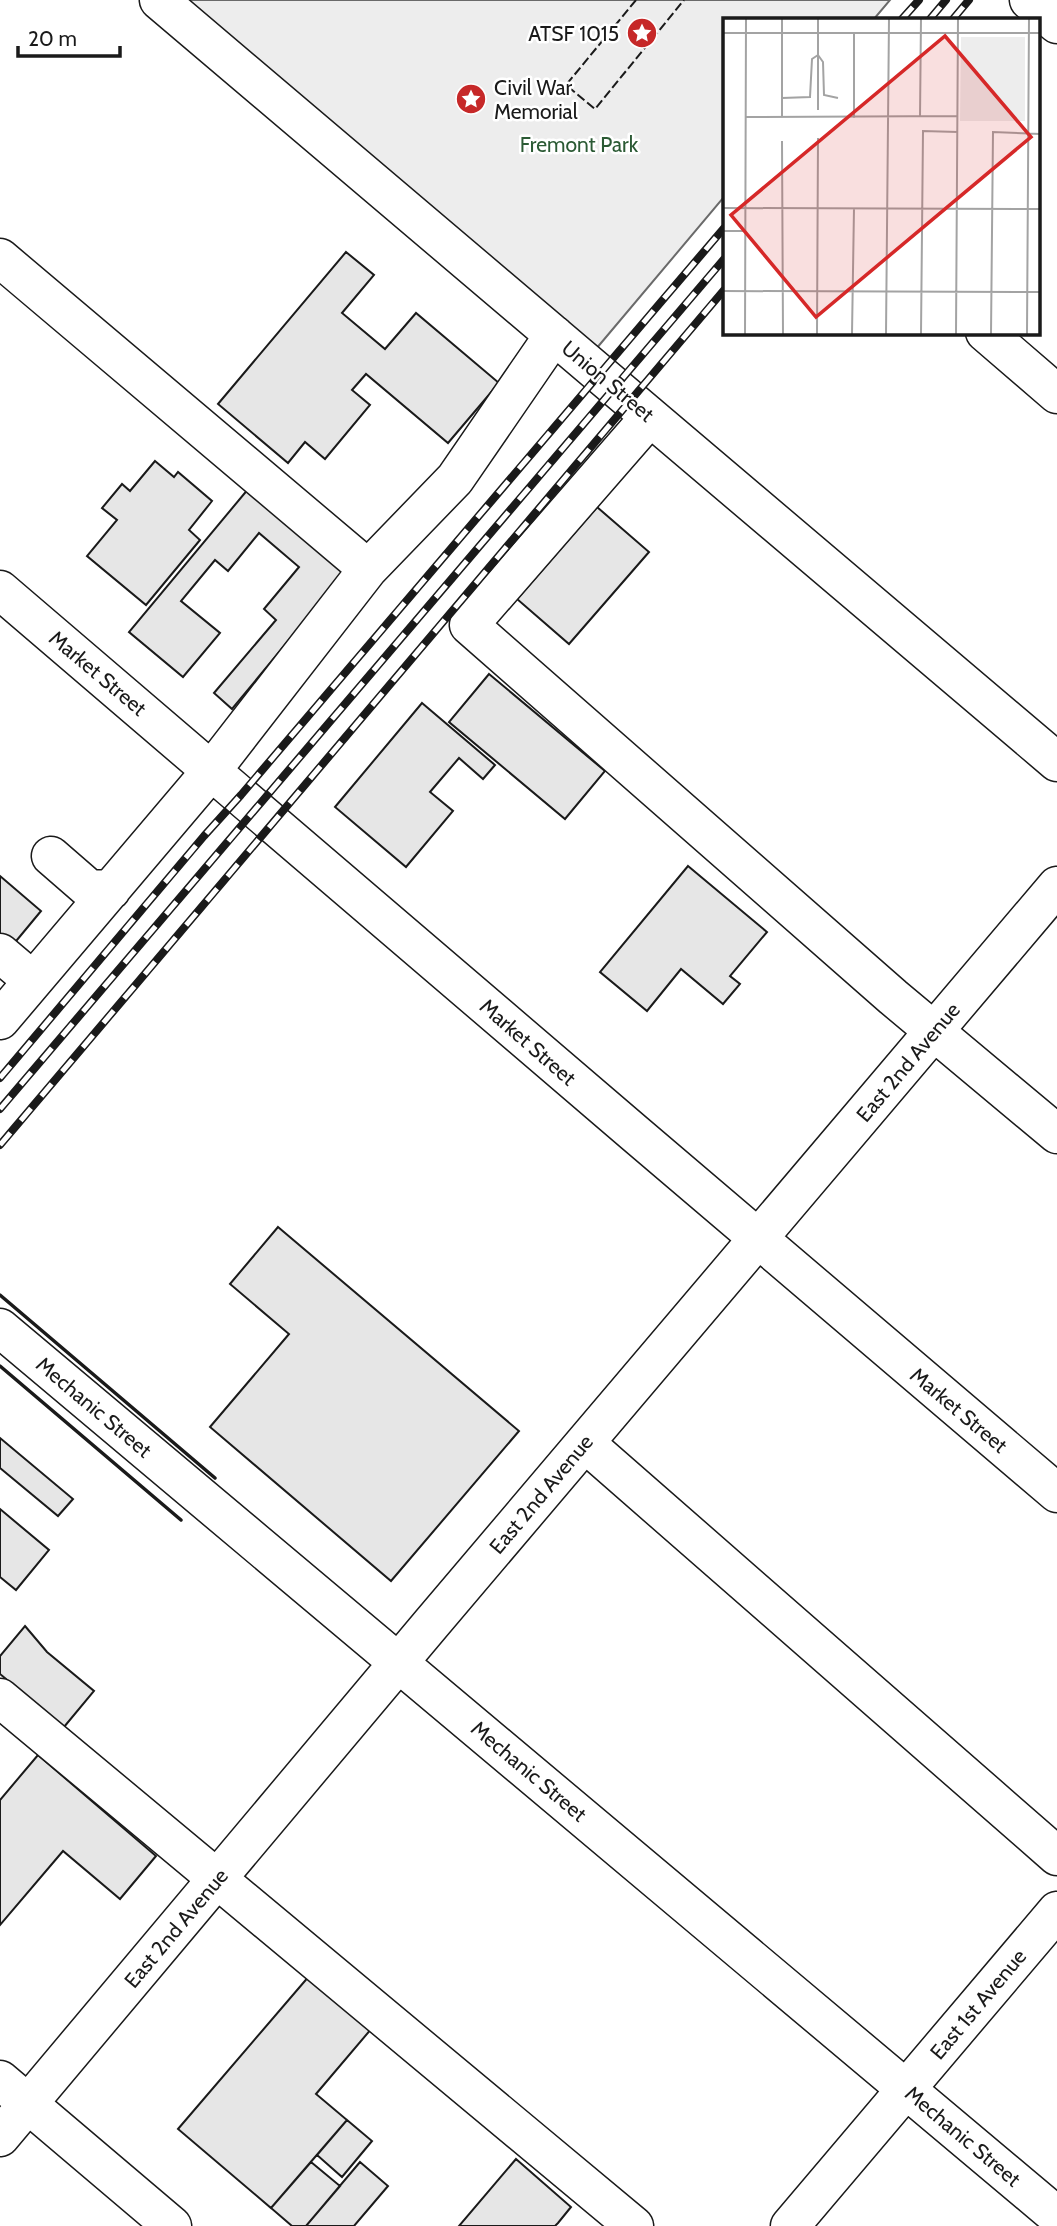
<svg xmlns="http://www.w3.org/2000/svg" width="1057" height="2226" viewBox="0 0 1057 2226" font-family="Cabin,sans-serif">
  <rect width="100%" height="100%" fill="#fff"/>
  <!-- built -->
  <path fill="#ededed" stroke="#6a6a6a" stroke-width="2" d="M 185,0 L 890,0 L 874,19 L 724,19 L 724,197 L 596,349 Z"/>
  <!-- building -->
  <path fill="#e6e6e6" stroke="#1a1a1a" stroke-width="2" d="M 346,252 L 374,275 L 342,313 L 385,349 L 416,313 L 499,383 L 448,443 L 366,374 L 352,390 L 370,405 L 325,459 L 305,442 L 288,463 L 218,404 Z
    M 155,461 L 174,477 L 178,472 L 212,501 L 189,530 L 200,540 L 146,605 L 87,556 L 117,520 L 102,508 L 122,484 L 130,491 Z
    M 254,482 L 352,564 L 232,709 L 214,693 L 276,620 L 264,609 L 299,567 L 259,533 L 228,571 L 215,560 L 181,601 L 220,633 L 183,677 L 129,632 Z
    M 597,507 L 649,552 L 569,644 L 517,599 Z
    M 489,674 L 605,771 L 565,819 L 449,722 Z
    M 422,703 L 495,765 L 483,779 L 459,758 L 430,792 L 453,811 L 406,867 L 335,807 Z
    M 688,866 L 767,932 L 730,976 L 740,984 L 723,1004 L 681,969 L 647,1011 L 600,972 Z
    M 0,876 L 41,911 L 12,946 L 0,936 Z
    M 278,1227 L 519,1431 L 391,1581 L 210,1427 L 289,1334 L 230,1284 Z
    M 0,1438 L 73,1499 L 58,1516 L 0,1468 Z
    M 0,1509 L 49,1550 L 16,1590 L 0,1577 Z
    M 25,1626 L 47,1652 L 94,1691 L 64,1727 L 0,1674 L 0,1656 Z
    M 38,1755 L 156,1856 L 120,1899 L 63,1851 L 0,1925 L 0,1800 Z
    M 310,1975 L 372,2028 L 316,2094 L 347,2120 L 271,2208 L 178,2129 Z
    M 347,2120 L 372,2141 L 342,2177 L 317,2155 Z
    M 516,2159 L 571,2207 L 558,2223 L 555,2226 L 459,2226 Z
    M 311,2162 L 340,2186 L 306,2226 L 292,2226 L 271,2208 Z
    M 360,2162 L 388,2186 L 354,2226 L 306,2226 Z"/>
  <g fill="none" stroke-linecap="round" stroke-linejoin="round">
    <!-- minor casing -->
    <g stroke="#1a1a1a" stroke-width="41">
      <path id="minor" d="M 159,0 L 1057,762
        M 1029,0 L 1057,24
        M 0,258 L 368,569
        M 985,332 L 1057,394
        M 650,417 L 469,625 L 893,997 L 1057,1134
        M 0,590 C 353,890 703,1194 1057,1493
        M 51,856 L 89,889 L 111,890
        M 0,953 L 33,981
        M 0,1020 L 212,770 L 368,569 L 455,479 L 554,335
        M 0,1328 L 1057,2216
        M 585,1443 L 1057,1856
        M 0,1698 L 634,2226
        M 0,2137 L 431,1624 L 1057,886
        M 790,2226 L 1057,1911"/>
    </g>
    <!-- major casing -->
    <g stroke="#1a1a1a" stroke-width="41">
      <path id="major" d="M 0,2080 L 172,2226"/>
    </g>
    <!-- minor -->
    <use href="#minor" stroke="#fff" stroke-width="38"/>
    <!-- major -->
    <use href="#major" stroke="#fff" stroke-width="38"/>
    <!-- rail casing -->
    <g stroke="#1a1a1a" stroke-width="8">
      <path id="rail" d="M 902,19 L 919,0
        M 930,19 L 946,0
        M 953,19 L 969,0
        M 0,1078 L 204,836 L 241,795 L 724,228
        M 0,1109 L 724,259
        M 0,1145 L 724,290"/>
    </g>
    <!-- rail -->
    <use href="#rail" stroke="#fff" stroke-width="5" stroke-dasharray="16" stroke-linecap="butt"/>
    <!-- fence -->
    <path stroke="#1a1a1a" stroke-width="2" stroke-dasharray="9 3.5" stroke-linecap="butt" d="M 636,0 L 566,85 L 595,109 L 684,0"/>
    <!-- wall -->
    <path stroke="#1a1a1a" stroke-width="3.5" d="M 0,1295 L 215,1478
      M 0,1366 L 181,1520"/>
  </g>
  <!-- icons -->
  <defs>
    <g id="sight-disc" transform="scale(1.575)"><circle r="9.5" fill="#c62828" stroke="#fff"/><path d="M0-6L1.8-2.2L6-1.7L2.9 1.2L3.7 5.4L0 3.3L-3.7 5.4L-2.9 1.2L-6-1.7L-1.8-2.2Z" fill="#fff"/></g>
  </defs>
  <g fill-rule="evenodd">
    <use href="#sight-disc" x="642" y="33"/>
    <use href="#sight-disc" x="471" y="99"/>
  </g>
  <g text-anchor="middle" dominant-baseline="central" stroke-width="5" stroke-linejoin="round" paint-order="stroke">
    <!-- poi labels -->
    <g font-size="21" fill="#1a1a1a" stroke="#fff" text-anchor="end">
      <text x="619" y="33">ATSF 1015</text>
      <text x="494" y="87" text-anchor="start">Civil War<tspan x="494" dy="24">Memorial</tspan></text>
    </g>
    <!-- park labels -->
    <g font-size="21" fill="#2b5a34" stroke="#fff">
      <text x="579" y="144">Fremont Park</text>
    </g>
    <!-- street labels -->
    <g font-size="21" fill="#1a1a1a" stroke="#fff">
      <text transform="translate(608 381) rotate(40)">Union Street</text>
      <text transform="translate(98 673) rotate(40)">Market Street</text>
      <text transform="translate(528 1042) rotate(41)">Market Street</text>
      <text transform="translate(908 1062) rotate(-50)">East 2nd Avenue</text>
      <text transform="translate(94 1407) rotate(40)">Mechanic Street</text>
      <text transform="translate(959 1410) rotate(40)">Market Street</text>
      <text transform="translate(541 1494) rotate(-50)">East 2nd Avenue</text>
      <text transform="translate(529 1771) rotate(40)">Mechanic Street</text>
      <text transform="translate(176 1928) rotate(-50)">East 2nd Avenue</text>
      <text transform="translate(978 2004) rotate(-50)">East 1st Avenue</text>
      <text transform="translate(963 2136) rotate(40)">Mechanic Street</text>
    </g>
  </g>
  <!-- overview -->
  <g transform="translate(723 18)">
    <rect width="317" height="317" fill="#fff"/>
    <path d="M 238,19 L 302,19 L 302,103 L 237,103 Z" fill="#ededed"/>
    <path fill="none" stroke="#a3a3a3" stroke-width="2" d="M 0,15 L 317,15M 59,80 L 87,79 L 89,41 L 95,37 L 100,44 L 101,77 L 115,80M 95,92 L 95,0M 23,99 L 235,98M 197,99 L 198,0M 59,100 L 59,0M 131,100 L 131,15M 59,123 L 60,316M 0,190 L 317,191M 0,213 L 22,213M 0,273 L 317,274M 22,316 L 23,0M 94,316 L 95,120M 129,316 L 131,190M 163,316 L 166,0M 198,316 L 200,113 L 235,114M 233,316 L 235,0M 268,316 L 270,114 L 317,116M 304,316 L 306,0"/>
    <path fill="#d62828" fill-opacity="0.15" stroke="#d62828" stroke-width="3.5" d="M 222,18 L 308,119 L 93,299 L 8,197 Z"/>
    <rect width="317" height="317" fill="none" stroke="#1a1a1a" stroke-width="3.5"/>
  </g>
  <!-- scale -->
  <path d="M18 46v10h102v-10" fill="none" stroke="#1a1a1a" stroke-width="3.5"/>
  <text x="28" y="46" font-size="21" fill="#1a1a1a" stroke="#ffffff" stroke-width="5" paint-order="stroke">20 m</text>
</svg>
